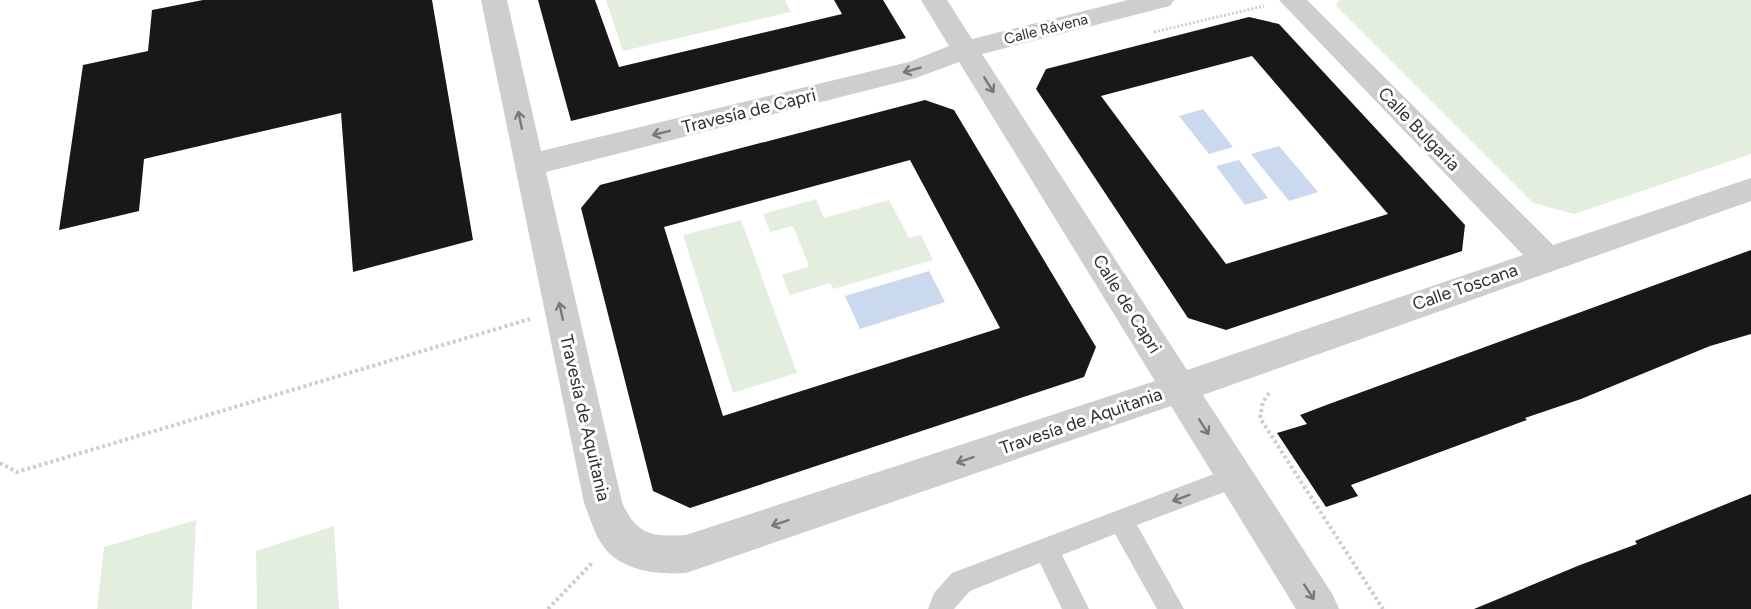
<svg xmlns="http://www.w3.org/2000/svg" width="1751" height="609" viewBox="0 0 1751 609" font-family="Figtree,sans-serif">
  <rect width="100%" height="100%" fill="#fff"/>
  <!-- green -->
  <path fill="#e4eedf" d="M 606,0 L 785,0 L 791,12 L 623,51 Z
    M 1339,0 L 1751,0 L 1751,154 L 1574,214 L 1533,203 L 1336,6 Z
    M 816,199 L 824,218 L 889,200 L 909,238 L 921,235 L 933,260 L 833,289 L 830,283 L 790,295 L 782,275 L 809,266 L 793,226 L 770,232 L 763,214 Z
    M 741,220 L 797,373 L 733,393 L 683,235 Z
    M 196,520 L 192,609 L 97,609 L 104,547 Z
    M 334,526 L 339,609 L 257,609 L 256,551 Z"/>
  <!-- water -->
  <path fill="#cbd9ee" d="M 1203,109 L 1233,147 L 1209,154 L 1179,116 Z
    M 1279,146 L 1318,192 L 1289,201 L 1251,154 Z
    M 1239,160 L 1268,198 L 1245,205 L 1216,166 Z
    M 929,271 L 945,302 L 860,329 L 845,296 Z"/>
  <!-- building -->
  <path fill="#181818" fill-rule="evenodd" d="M 203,0 L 432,0 L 473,240 L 353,272 L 341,113 L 144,159 L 139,211 L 59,230 L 83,65 L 148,51 L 152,10 Z
    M 538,0 L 595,0 L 619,67 L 842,14 L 834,0 L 883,0 L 906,38 L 571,121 Z
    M 1249,17 L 1279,24 L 1465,225 L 1462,251 L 1226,330 L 1188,318 L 1036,89 L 1046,69 ZM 1252,56 L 1388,214 L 1226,264 L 1101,96 Z
    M 925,100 L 954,110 L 1096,347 L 1084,377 L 690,508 L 653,491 L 581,208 L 600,185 ZM 910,160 L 1000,328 L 723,416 L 664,227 Z
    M 1751,250 L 1751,334 L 1710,346 L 1581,399 L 1525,418 L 1527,420 L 1351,485 L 1358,496 L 1326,507 L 1277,433 L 1307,424 L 1300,415 L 1329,404 Z
    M 1751,494 L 1751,609 L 1474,609 L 1580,565 L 1637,544 L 1635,541 Z"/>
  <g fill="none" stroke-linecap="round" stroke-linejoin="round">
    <!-- path-far1 -->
    <path stroke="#cecece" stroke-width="3" stroke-dasharray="2 2" stroke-linecap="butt" d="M 1154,32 L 1264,6"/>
    <!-- path -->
    <path stroke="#cecece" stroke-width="4" stroke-dasharray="3 3" stroke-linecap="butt" d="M 1269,393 L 1263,402 L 1260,418 L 1383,609
      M 0,463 L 17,472 L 530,319
      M 548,609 L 593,562"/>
    <!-- lane -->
    <path fill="#cecece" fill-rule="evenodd" d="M 1235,466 L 1243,469 L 1247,477 L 1243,485 L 1137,525 L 1184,609 L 1157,609 L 1115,534 L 1062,555 L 1089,609 L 1062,609 L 1040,563 L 970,591 L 954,609 L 928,609 L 934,593 L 952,573 Z"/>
    <!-- street -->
    <path fill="#cecece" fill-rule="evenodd" d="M 481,0 L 507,0 L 541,151 L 909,62 L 949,46 L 921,0 L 947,0 L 972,39 L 1128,0 L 1174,0 L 1170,6 L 982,54 L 1187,370 L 1523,255 L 1279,0 L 1307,0 L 1553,245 L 1751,178 L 1751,201 L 1203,395 L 1333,595 L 1339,609 L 1296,609 L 1171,406 L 686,573 C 659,575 620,571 603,546 C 594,534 590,517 584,503 ZM 959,62 L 1155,381 L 686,535 C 652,537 636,535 622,502 L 546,172 L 916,78 Z"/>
  </g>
  <!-- one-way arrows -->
  <defs><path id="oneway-shaft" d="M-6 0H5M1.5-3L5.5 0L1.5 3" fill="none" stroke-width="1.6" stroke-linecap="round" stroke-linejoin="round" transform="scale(1.5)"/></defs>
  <g stroke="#787878">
    <use href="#oneway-shaft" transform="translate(912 70) rotate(164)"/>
    <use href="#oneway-shaft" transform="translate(989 85) rotate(58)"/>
    <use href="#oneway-shaft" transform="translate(520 120) rotate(-102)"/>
    <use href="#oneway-shaft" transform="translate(661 133) rotate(166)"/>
    <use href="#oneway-shaft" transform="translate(561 311) rotate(-102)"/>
    <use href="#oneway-shaft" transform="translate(1204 427) rotate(58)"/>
    <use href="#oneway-shaft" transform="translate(965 460) rotate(161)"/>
    <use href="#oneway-shaft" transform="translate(1181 498) rotate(159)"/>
    <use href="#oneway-shaft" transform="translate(780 523) rotate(161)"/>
    <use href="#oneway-shaft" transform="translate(1309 592) rotate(57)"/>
  </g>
  <g text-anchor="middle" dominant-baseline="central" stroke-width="6" stroke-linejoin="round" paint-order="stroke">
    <!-- far-street labels -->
    <g font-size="15" fill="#313131" stroke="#fff">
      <text transform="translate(1046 29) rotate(-14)">Calle Rávena</text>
    </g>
    <!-- street labels -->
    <g font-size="18" fill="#313131" stroke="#fff">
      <text transform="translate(749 111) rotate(-14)">Travesía de Capri</text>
      <text transform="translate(1419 129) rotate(46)">Calle Bulgaria</text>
      <text transform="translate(1465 287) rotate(-19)">Calle Toscana</text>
      <text transform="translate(1127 304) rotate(58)">Calle de Capri</text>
      <text transform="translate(585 418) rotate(77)">Travesía de Aquitania</text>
      <text transform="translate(1081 421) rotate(-19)">Travesía de Aquitania</text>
    </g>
  </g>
</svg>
